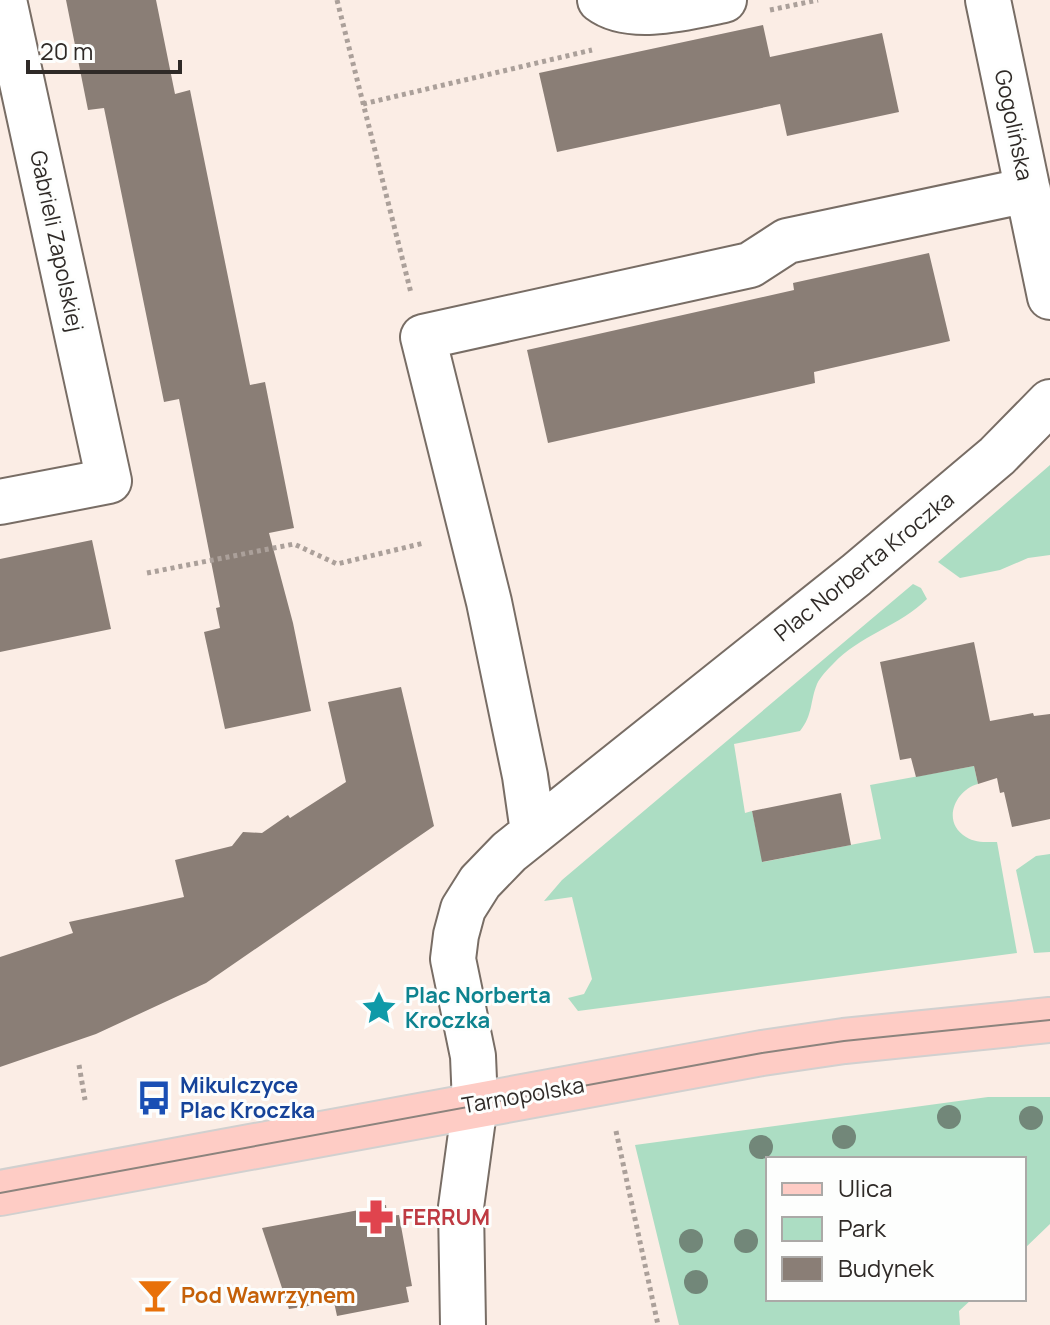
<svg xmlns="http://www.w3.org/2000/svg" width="1050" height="1325" viewBox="0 0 1050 1325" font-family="Manrope,sans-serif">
  <rect width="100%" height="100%" fill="#fbede5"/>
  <!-- green -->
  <path fill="#acddc3" d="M 1050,465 L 1050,555 L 1028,558 L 1000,570 L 960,578 L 938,562 Z
    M 913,584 L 921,588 L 927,599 C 900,626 860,635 833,664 C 828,669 820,677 817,684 C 810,701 813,715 800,731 L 734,744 L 745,813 L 752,811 L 763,862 L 881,839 L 870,785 L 974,766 L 978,784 C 955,790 941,822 966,837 C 975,843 987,842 997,842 L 1017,953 L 578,1011 L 568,998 L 584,994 L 592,979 L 572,897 L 544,901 L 562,880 Z
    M 1050,854 L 1050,952 L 1034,953 L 1016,870 L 1036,856 Z
    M 988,1097 L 1050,1097 L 1050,1224 L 1024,1249 L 1024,1159 L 768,1159 L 768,1299 L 972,1299 L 959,1311 L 960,1325 L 679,1325 L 635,1145 Z"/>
  <!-- building -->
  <path fill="#8a7e76" d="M 66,0 L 156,0 L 175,94 L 190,90 L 250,385 L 265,382 L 294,528 L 269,533 L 293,623 L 311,711 L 225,729 L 204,632 L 220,628 L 216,608 L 220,607 L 179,399 L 164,402 L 104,108 L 88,110 Z
    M 763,25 L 770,57 L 882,33 L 899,112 L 787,136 L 780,104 L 557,152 L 539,73 Z
    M 929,253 L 950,341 L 814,372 L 815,383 L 548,443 L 527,350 L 794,290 L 793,283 Z
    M 92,540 L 111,629 L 0,652 L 0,559 Z
    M 974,642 L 990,721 L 1033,713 L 1034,716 L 1050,714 L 1050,819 L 1012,827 L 1004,792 L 1000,793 L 997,778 L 978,784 L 974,766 L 916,777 L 911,758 L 900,760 L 880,662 Z
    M 401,687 L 434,826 L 206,983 L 96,1034 L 0,1067 L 0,957 L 73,933 L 69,922 L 184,897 L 175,860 L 232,846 L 243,832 L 262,833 L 288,815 L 290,818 L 346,782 L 328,702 Z
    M 841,793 L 851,845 L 762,862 L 752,811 Z
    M 386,1205 L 387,1216 L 399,1215 L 412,1286 L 406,1287 L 409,1302 L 337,1316 L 334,1302 L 289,1309 L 262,1228 Z"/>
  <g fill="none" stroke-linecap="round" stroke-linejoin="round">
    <!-- minor casing -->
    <g stroke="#786d65" stroke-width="48">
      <path id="minor" d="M 600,0 C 630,23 689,7 724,0
        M 988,0 L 1050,297
        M 0,502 L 109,481 L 4,0
        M 533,832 L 525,776 L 489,602 L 423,337 L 750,265 L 787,241 L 1028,190
        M 463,1325 L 461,1207 L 475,1104 L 473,1056 L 453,959 L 456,935 L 463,909 L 480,882 L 509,852 L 856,575 L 997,456 L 1050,402"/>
    </g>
    <!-- major casing -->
    <g stroke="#d1d0cf" stroke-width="48">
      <path id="major" d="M 0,1193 L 762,1053 L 844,1041 L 1050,1020"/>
    </g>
    <!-- path -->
    <path stroke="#aba09a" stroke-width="5" stroke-dasharray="4 4" stroke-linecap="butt" d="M 337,0 L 411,293
      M 770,10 L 818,0
      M 363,104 L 592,50
      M 147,573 L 294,544 L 337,564 L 424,543
      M 79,1065 L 85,1100
      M 616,1131 L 658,1325"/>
    <!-- minor -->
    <use href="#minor" stroke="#fff" stroke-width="44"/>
    <!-- major -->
    <use href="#major" stroke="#feccc5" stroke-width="44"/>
    <!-- tram -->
    <path stroke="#8c837d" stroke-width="2" d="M 0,1193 L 762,1053 L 844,1041 L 1050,1020"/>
  </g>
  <!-- trees -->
  <g fill="#728779">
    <circle cx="949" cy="1117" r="12"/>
    <circle cx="1031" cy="1118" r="12"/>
    <circle cx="844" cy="1137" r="12"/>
    <circle cx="761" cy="1147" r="12"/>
    <circle cx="691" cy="1241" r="12"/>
    <circle cx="746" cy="1241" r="12"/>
    <circle cx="696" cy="1282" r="12"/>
  </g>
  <!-- icons -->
  <defs>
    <g id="sight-bare" transform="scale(2.76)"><path d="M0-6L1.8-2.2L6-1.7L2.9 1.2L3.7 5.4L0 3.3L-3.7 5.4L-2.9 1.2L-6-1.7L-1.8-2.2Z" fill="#0f9aa8" stroke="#fdfefd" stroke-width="2.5" paint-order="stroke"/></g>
    <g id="bus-bare" transform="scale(2.76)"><path d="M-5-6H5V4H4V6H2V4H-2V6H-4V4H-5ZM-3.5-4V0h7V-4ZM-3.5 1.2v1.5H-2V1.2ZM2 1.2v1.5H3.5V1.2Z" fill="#1a4fb4" stroke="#fdfefd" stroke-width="2.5" paint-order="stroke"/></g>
    <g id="pharmacy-bare" transform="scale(2.76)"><path d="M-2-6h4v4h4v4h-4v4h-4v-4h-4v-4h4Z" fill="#e0444e" stroke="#fdfefd" stroke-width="2.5" paint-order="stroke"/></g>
    <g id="bar-bare" transform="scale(2.76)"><path d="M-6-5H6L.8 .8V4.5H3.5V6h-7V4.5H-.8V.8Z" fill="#e8710a" stroke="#fdfefd" stroke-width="2.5" paint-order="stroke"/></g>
  </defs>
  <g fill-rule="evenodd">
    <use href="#sight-bare" x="379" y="1008"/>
    <use href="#bus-bare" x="154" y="1098"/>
    <use href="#pharmacy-bare" x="376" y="1217"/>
    <use href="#bar-bare" x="155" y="1295"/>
  </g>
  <g text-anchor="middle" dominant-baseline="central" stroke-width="6" stroke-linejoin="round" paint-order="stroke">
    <!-- street labels -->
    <g font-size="22" fill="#2f2a27" stroke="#fdfefd">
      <text transform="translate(1014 125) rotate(78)">Gogolińska</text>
      <text transform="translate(57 241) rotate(78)">Gabrieli Zapolskiej</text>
      <text transform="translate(864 566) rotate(-39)">Plac Norberta Kroczka</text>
      <text transform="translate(523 1095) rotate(-10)">Tarnopolska</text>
    </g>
    <!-- culture labels -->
    <g font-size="22" font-weight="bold" fill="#0d838f" stroke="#fdfefd" text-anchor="start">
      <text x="405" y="995">Plac Norberta<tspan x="405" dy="25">Kroczka</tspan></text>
    </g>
    <!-- transit labels -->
    <g font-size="22" font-weight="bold" fill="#164399" stroke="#fdfefd" text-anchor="start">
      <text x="180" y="1085">Mikulczyce<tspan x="180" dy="25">Plac Kroczka</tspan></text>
    </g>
    <!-- health labels -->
    <g font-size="22" font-weight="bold" fill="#be3a42" stroke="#fdfefd" text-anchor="start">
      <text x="402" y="1217">FERRUM</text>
    </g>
    <!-- food labels -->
    <g font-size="22" font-weight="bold" fill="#c56008" stroke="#fdfefd" text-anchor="start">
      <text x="181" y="1295">Pod Wawrzynem</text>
    </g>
  </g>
  <!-- legend -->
  <rect x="766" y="1157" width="260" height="144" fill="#fdfefd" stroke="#aba9a7" stroke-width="2"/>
  <rect x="782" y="1183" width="40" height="12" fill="#feccc5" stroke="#aba9a7" stroke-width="2"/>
  <text x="838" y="1197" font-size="24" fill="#2f2a27">Ulica</text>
  <rect x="782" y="1217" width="40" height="24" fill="#acddc3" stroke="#aba9a7" stroke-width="2"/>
  <text x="838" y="1237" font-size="24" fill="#2f2a27">Park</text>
  <rect x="782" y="1257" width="40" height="24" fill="#8a7e76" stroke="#aba9a7" stroke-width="2"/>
  <text x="838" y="1277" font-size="24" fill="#2f2a27">Budynek</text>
  <!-- scale -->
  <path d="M28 60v12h152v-12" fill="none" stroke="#2f2a27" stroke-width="4"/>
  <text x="40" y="60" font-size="24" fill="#2f2a27" stroke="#fdfefd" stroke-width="6" paint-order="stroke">20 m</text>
</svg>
